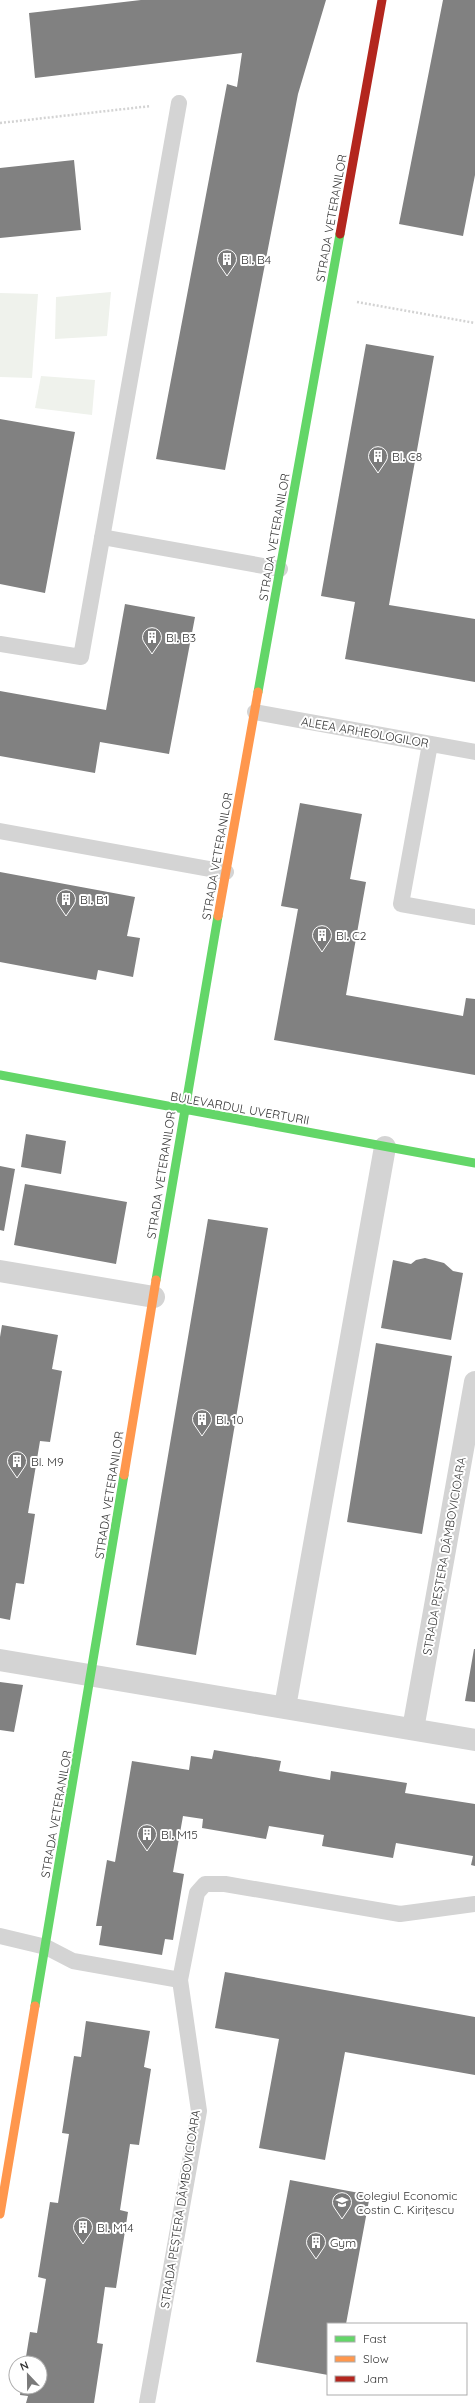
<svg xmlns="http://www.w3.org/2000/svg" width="475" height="2403" viewBox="0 0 475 2403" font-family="Quicksand,sans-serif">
  <rect width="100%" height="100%" fill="#fff"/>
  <!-- green -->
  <path fill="#eff2ec" d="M 111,292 L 107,336 L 55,339 L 56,297 Z
    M 0,293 L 38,294 L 32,378 L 0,377 Z
    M 41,376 L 95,380 L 92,415 L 35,408 Z"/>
  <!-- building -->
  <path fill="#818181" d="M 141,0 L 326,0 L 298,94 L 225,470 L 156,459 L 227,84 L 237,87 L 242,53 L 35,78 L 29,13 Z
    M 443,0 L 475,0 L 475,175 L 463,236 L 399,224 Z
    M 74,160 L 81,230 L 0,238 L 0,168 Z
    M 366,344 L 434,356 L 389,605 L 475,619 L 475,682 L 345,659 L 355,602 L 321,596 Z
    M 0,419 L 75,432 L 45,593 L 0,584 Z
    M 125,604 L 195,617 L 169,754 L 100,742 L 95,773 L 0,756 L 0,691 L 106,710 Z
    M 300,803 L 362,814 L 350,879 L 366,882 L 346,995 L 463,1016 L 466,998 L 475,999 L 475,1075 L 274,1040 L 298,909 L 281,906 Z
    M 0,872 L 135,897 L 127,936 L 140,938 L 133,977 L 98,970 L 96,980 L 0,962 Z
    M 26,1134 L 66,1141 L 61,1174 L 21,1167 Z
    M 0,1166 L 15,1169 L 4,1231 L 0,1230 Z
    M 25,1184 L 127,1202 L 116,1264 L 14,1245 Z
    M 208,1219 L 268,1228 L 196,1655 L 136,1645 Z
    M 425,1258 L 444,1263 L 453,1271 L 463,1273 L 451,1340 L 381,1328 L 393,1260 L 411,1264 L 416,1260 Z
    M 2,1325 L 58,1335 L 52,1369 L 62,1371 L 50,1442 L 40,1441 L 28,1513 L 35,1514 L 24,1584 L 16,1583 L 10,1620 L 0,1618 L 0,1337 Z
    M 376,1343 L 452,1356 L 422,1534 L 347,1522 Z
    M 474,1649 L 475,1649 L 475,1702 L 465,1701 Z
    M 0,1682 L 23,1685 L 14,1732 L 0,1730 Z
    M 214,1750 L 281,1761 L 279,1771 L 330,1780 L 331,1771 L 407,1783 L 405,1793 L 475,1804 L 475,1866 L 471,1865 L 473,1856 L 396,1843 L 393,1858 L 322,1846 L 324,1835 L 269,1826 L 266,1839 L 202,1828 L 203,1819 L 183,1816 L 173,1872 L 184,1874 L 173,1940 L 165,1939 L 162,1955 L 99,1945 L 102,1926 L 96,1926 L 107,1860 L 115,1862 L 132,1761 L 189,1770 L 191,1756 L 212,1759 Z
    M 225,1972 L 475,2017 L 475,2075 L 345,2052 L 325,2160 L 259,2148 L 279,2039 L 215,2028 Z
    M 86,2021 L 150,2031 L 144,2067 L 151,2069 L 139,2145 L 130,2144 L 120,2210 L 128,2212 L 116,2288 L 105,2287 L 97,2343 L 103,2344 L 94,2403 L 26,2403 L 28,2396 L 20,2395 L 21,2387 L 40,2387 L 40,2363 L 25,2363 L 30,2332 L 37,2333 L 46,2279 L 38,2277 L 50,2202 L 58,2203 L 69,2134 L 62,2133 L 74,2056 L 81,2057 Z
    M 290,2180 L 370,2195 L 346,2324 L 328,2324 L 328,2375 L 256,2362 Z"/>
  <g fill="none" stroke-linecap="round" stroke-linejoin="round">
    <!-- path -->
    <path stroke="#d3d3d3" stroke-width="2.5" stroke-dasharray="2 2" stroke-linecap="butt" d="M 0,123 L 151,106
      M 357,302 L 475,323"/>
    <!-- lane -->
    <path stroke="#d4d4d4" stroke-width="16" d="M 102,537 L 280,569
      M 0,644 L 81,657 L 179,103
      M 255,712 L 475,752
      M 430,744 L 401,904 L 475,917
      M 0,831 L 226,872
      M 0,1936 L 46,1947 L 73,1961 L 180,1980
      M 147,2403 L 199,2111 L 180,1980 L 197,1893 L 205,1884 L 225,1884 L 400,1914 L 475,1904"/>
    <!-- street -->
    <path stroke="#d4d4d4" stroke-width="22" d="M 0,1271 L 154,1297
      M 0,1660 L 475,1740
      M 285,1707 L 385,1147
      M 413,1729 L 475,1382"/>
    <!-- fast -->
    <path stroke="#63d668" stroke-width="9" d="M 258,692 L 340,234
      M 0,1075 L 475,1163
      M 156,1280 L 218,916
      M 35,2006 L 124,1475"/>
    <!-- slow -->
    <path stroke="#ff974d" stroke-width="9" d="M 218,916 L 258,692
      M 124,1475 L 156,1280
      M 0,2214 L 35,2006"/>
    <!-- jam -->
    <path stroke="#b3261e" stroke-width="9" d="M 340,234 L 382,0"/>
  </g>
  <!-- icons -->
  <defs>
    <g id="building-pin" transform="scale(1)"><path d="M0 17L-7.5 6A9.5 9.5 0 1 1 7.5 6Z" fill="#7a7a7a" stroke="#fff"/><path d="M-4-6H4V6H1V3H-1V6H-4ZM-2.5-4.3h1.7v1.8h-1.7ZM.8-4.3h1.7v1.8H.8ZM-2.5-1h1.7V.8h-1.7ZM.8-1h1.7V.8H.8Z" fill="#fff"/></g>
    <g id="school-pin" transform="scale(1)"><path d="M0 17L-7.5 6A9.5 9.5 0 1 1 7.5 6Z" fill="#7a7a7a" stroke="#fff"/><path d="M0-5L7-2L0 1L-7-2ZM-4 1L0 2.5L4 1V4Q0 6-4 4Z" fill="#fff"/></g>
  </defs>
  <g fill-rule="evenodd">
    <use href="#building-pin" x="227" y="259"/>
    <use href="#building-pin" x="378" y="456"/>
    <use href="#building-pin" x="152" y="637"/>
    <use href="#building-pin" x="66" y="899"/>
    <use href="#building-pin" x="322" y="935"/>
    <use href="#building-pin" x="202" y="1419"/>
    <use href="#building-pin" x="17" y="1461"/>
    <use href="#building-pin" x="147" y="1834"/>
    <use href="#school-pin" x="342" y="2202"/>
    <use href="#building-pin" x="83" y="2227"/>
    <use href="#building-pin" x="316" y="2242"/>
  </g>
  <g text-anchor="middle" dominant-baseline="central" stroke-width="4" stroke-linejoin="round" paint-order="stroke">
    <!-- street labels -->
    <g font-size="12" fill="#333" stroke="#fff">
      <text transform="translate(331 218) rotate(-80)">STRADA VETERANILOR</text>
      <text transform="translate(274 537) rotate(-80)">STRADA VETERANILOR</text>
      <text transform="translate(365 732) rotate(10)">ALEEA ARHEOLOGILOR</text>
      <text transform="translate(217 856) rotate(-80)">STRADA VETERANILOR</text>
      <text transform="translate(240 1108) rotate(10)">BULEVARDUL UVERTURII</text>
      <text transform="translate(161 1175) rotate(-81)">STRADA VETERANILOR</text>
      <text transform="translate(109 1495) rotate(-81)">STRADA VETERANILOR</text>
      <text transform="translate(444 1556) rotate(-80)">STRADA PEȘTERA DÂMBOVICIOARA</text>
      <text transform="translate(56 1814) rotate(-80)">STRADA VETERANILOR</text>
      <text transform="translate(180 2209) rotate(-81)">STRADA PEȘTERA DÂMBOVICIOARA</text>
    </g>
    <!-- poi labels -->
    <g font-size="12" fill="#333" stroke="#fff" text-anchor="start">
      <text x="241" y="259">Bl. B4</text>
      <text x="392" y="456">Bl. C8</text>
      <text x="166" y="637">Bl. B3</text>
      <text x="80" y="899">Bl. B1</text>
      <text x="336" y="935">Bl. C2</text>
      <text x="216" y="1419">Bl. 10</text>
      <text x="31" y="1461">Bl. M9</text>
      <text x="161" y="1834">Bl. M15</text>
      <text x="356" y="2195">Colegiul Economic<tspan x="356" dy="14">Costin C. Kirițescu</tspan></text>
      <text x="97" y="2227">Bl. M14</text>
      <text x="330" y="2242">Gym</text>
    </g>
  </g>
  <!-- legend -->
  <rect x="327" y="2323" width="140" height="72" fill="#ffffff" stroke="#adadad"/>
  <rect x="335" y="2336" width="20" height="6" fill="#63d668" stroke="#adadad"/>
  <text x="363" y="2343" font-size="12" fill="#333333">Fast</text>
  <rect x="335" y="2356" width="20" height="6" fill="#ff974d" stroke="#adadad"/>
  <text x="363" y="2363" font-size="12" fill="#333333">Slow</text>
  <rect x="335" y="2376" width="20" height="6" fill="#b3261e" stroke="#adadad"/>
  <text x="363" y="2383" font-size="12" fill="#333333">Jam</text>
  <!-- north arrow -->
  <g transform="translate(28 2375) rotate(338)"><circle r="19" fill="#ffffff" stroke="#adadad"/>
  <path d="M0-3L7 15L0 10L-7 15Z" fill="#7a7a7a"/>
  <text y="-6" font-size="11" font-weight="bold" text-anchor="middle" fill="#333333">N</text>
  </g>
</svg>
